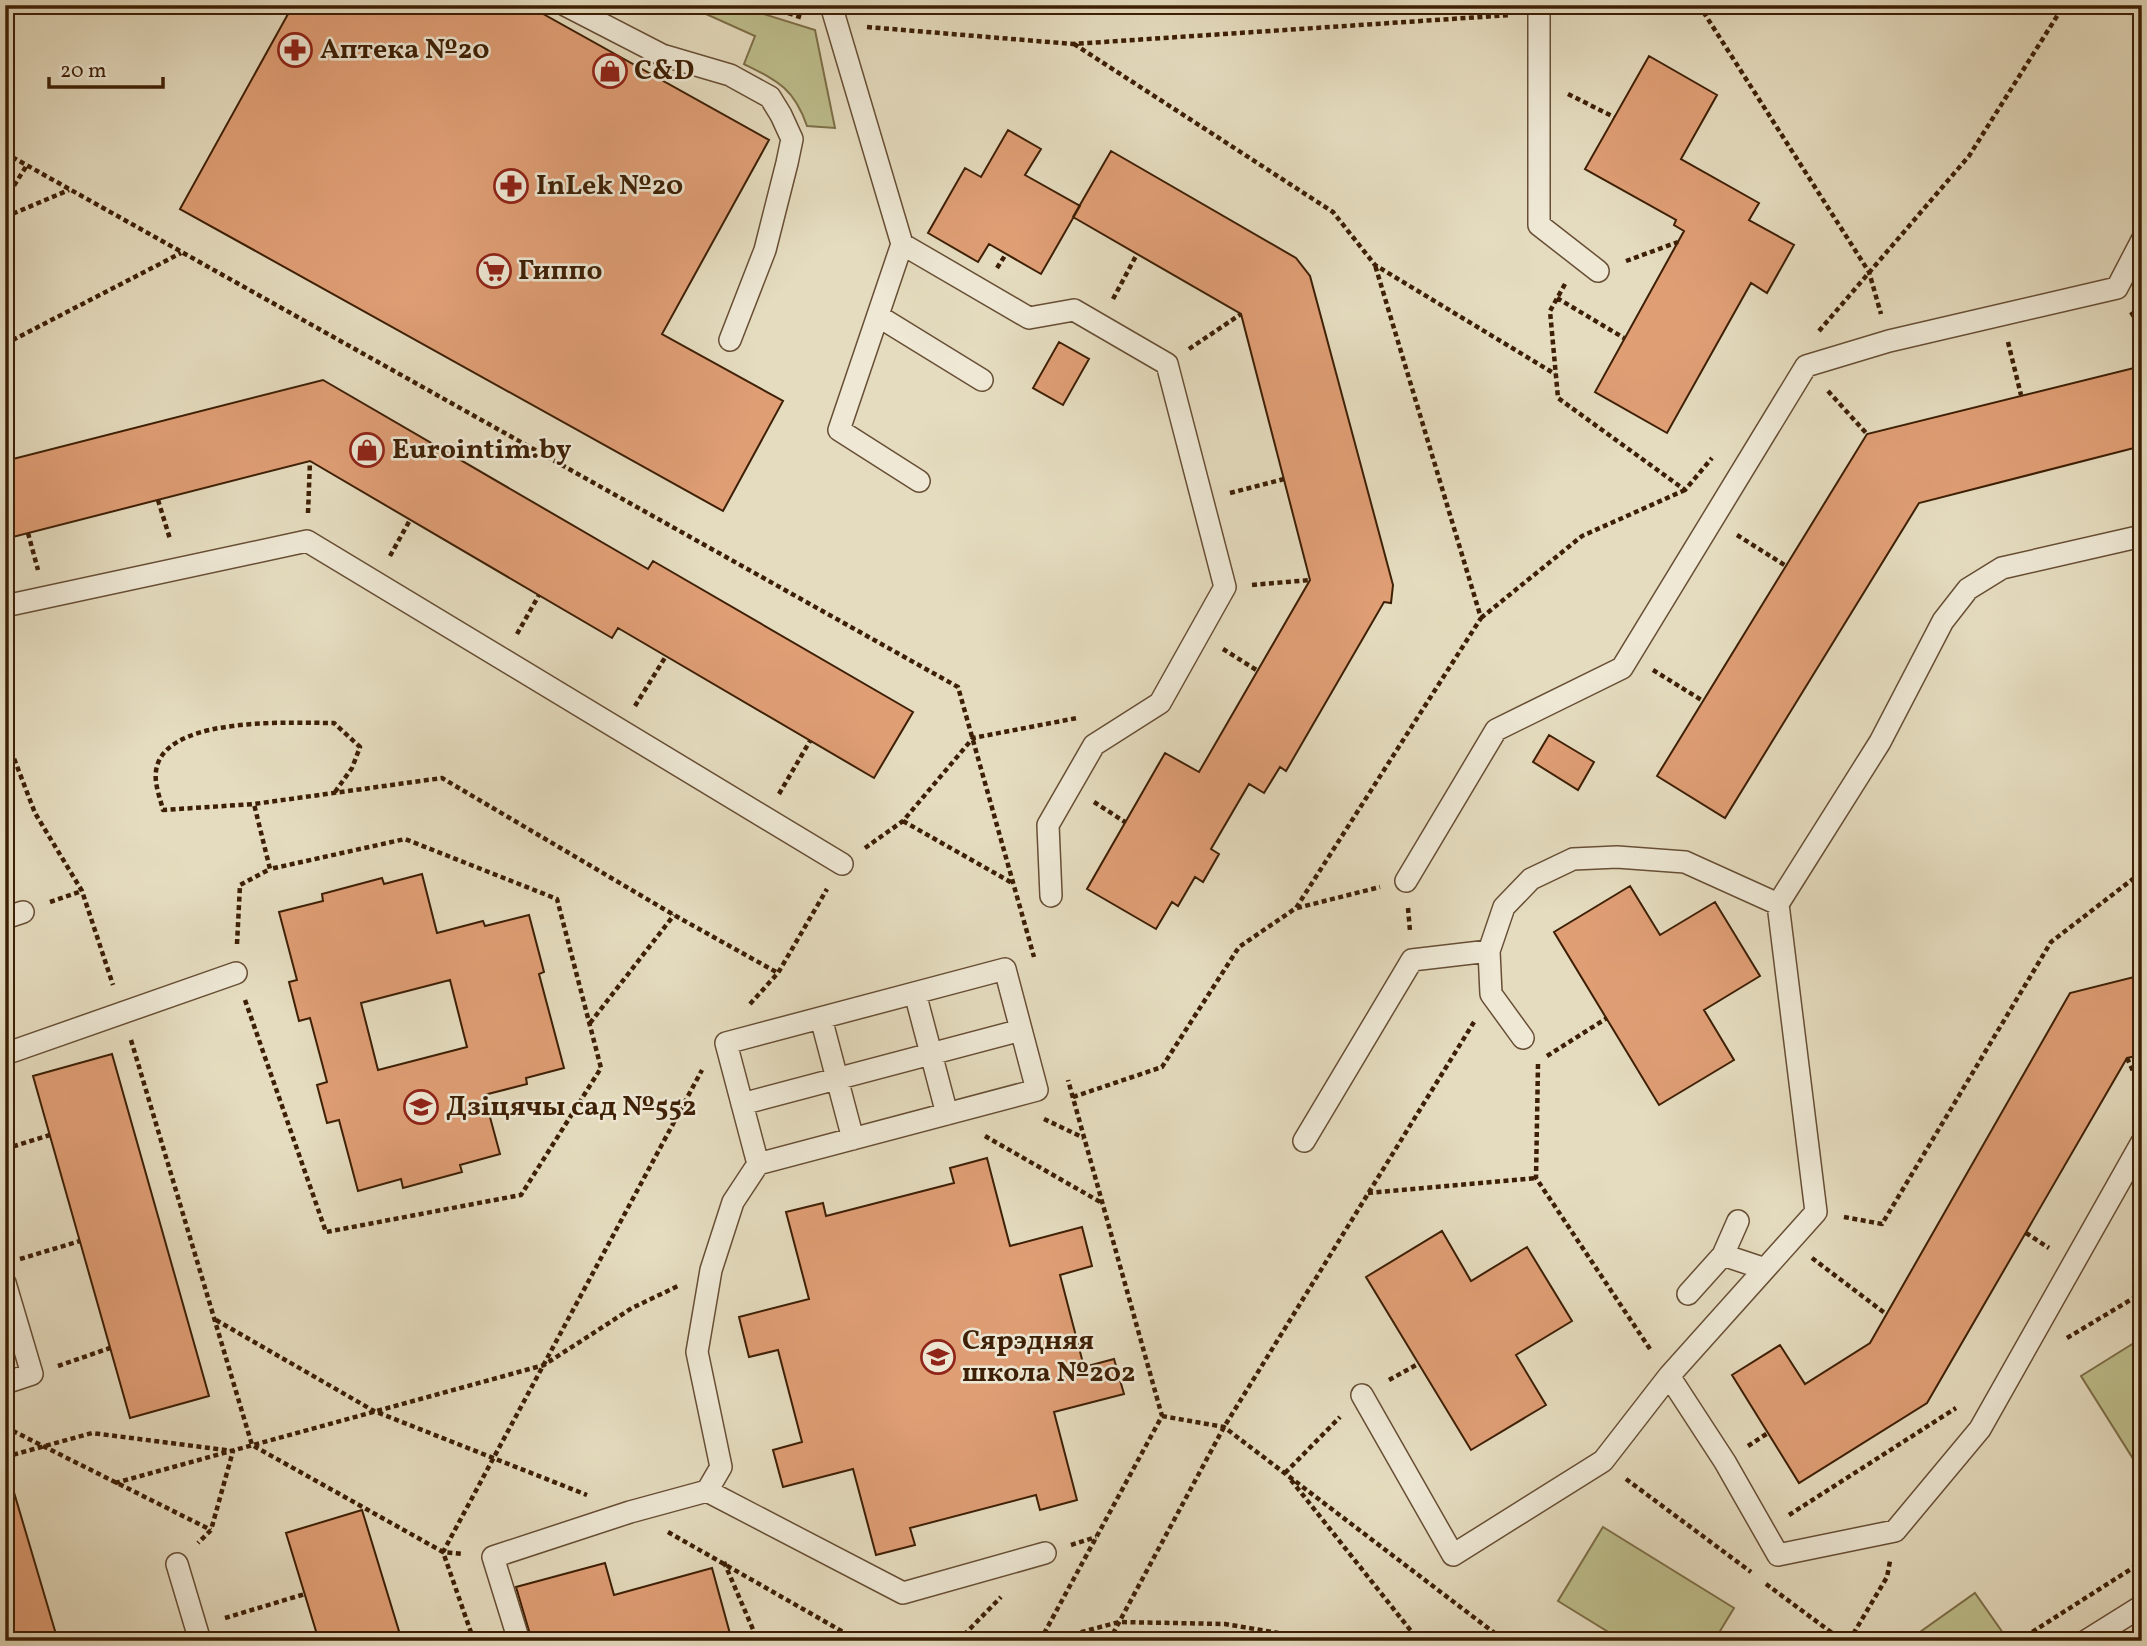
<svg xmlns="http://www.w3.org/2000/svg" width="2147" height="1646" viewBox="0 0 2147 1646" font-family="Vollkorn,serif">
  <rect width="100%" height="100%" fill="#e5dcbf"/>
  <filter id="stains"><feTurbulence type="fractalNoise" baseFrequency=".00286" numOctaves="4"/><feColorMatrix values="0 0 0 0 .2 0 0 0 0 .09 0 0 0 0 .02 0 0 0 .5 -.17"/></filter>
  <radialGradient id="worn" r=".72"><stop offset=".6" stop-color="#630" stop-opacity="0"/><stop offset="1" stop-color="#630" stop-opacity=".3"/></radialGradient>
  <!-- green -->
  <path fill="#bdbe8c" stroke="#7d6e48" stroke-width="2" d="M 686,5 L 735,5 L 815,30 L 835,128 L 807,126 C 794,88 778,81 744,64 L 755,36 Z
    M 2142,1338 L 2142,1473 L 2081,1376 Z
    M 1603,1527 L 1734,1608 L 1714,1641 L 1623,1641 L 1558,1601 Z
    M 1975,1593 L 2003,1633 L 1992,1641 L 1927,1641 L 1920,1632 Z"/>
  <!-- building -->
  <path fill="#e09e75" stroke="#3d1f05" stroke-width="2" fill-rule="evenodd" d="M 293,5 L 527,5 L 769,140 L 662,334 L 783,401 L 723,511 L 180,209 Z
    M 1649,56 L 1717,95 L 1681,159 L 1759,203 L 1749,220 L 1794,245 L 1767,293 L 1751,283 L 1667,433 L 1595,392 L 1684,231 L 1674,225 L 1676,220 L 1585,169 Z
    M 1008,130 L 1041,149 L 1025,175 L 1080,206 L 1041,274 L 989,244 L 978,262 L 928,233 L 965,168 L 981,177 Z
    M 1111,151 L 1296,258 L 1310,276 L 1393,585 L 1391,603 L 1384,602 L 1286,771 L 1280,767 L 1264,793 L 1249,784 L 1211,849 L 1219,854 L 1203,882 L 1195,877 L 1178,906 L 1172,902 L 1156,929 L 1087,889 L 1165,753 L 1199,772 L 1310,580 L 1241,314 L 1073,217 Z
    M 1059,342 L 1089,359 L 1063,405 L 1033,388 Z
    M 2142,366 L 2142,446 L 1919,503 L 1725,818 L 1657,776 L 1867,434 Z
    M 323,380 L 648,569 L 653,561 L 913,712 L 874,778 L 618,628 L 612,638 L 310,461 L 5,539 L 5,461 Z
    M 1549,735 L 1594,762 L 1578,790 L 1533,762 Z
    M 422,874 L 437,933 L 483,921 L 485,926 L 529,915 L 544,972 L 539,974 L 564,1068 L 526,1078 L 527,1084 L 484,1095 L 500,1154 L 460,1165 L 462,1172 L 403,1188 L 401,1179 L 358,1191 L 339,1120 L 327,1123 L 317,1085 L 327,1082 L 310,1018 L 299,1021 L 289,982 L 297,980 L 279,912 L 323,901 L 322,894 L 382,878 L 384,884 ZM 450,980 L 467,1047 L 378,1070 L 361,1003 Z
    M 1630,886 L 1660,935 L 1715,902 L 1760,976 L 1704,1010 L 1734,1060 L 1659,1105 L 1554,932 Z
    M 2142,975 L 2142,1055 L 2127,1058 L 1927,1403 L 1799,1483 L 1732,1375 L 1780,1345 L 1805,1384 L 1870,1343 L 2070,993 Z
    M 112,1054 L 209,1396 L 130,1418 L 33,1076 Z
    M 987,1158 L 1010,1246 L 1082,1227 L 1092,1266 L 1060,1275 L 1084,1367 L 1114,1359 L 1124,1394 L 1054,1412 L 1077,1500 L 1040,1510 L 1036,1495 L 910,1528 L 915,1545 L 876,1555 L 853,1469 L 783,1487 L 773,1450 L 802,1442 L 778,1350 L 749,1357 L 739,1317 L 809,1299 L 786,1212 L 823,1203 L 826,1216 L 954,1183 L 950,1168 Z
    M 1442,1231 L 1471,1281 L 1527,1247 L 1572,1321 L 1516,1355 L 1546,1405 L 1471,1450 L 1366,1277 Z
    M 13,1489 L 58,1641 L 5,1641 L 5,1490 Z
    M 362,1510 L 402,1641 L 319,1641 L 286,1533 Z
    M 605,1563 L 614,1595 L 712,1568 L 732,1641 L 532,1641 L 516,1587 Z"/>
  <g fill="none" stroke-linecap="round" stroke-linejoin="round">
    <!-- service casing -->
    <g stroke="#674e34" stroke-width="24">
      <path id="service" d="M 565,5 L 662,55 L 730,75 L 770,97 L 781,115 L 792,139 L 787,163 L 765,250 L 730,340
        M 831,5 L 902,244 L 1029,318 L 1074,310 L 1167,364 L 1225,587 L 1160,703 L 1094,745 L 1048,825 L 1051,896
        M 1539,5 L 1539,225 L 1598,271
        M 902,244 L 839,430 L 919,481
        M 878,316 L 982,380
        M 2142,536 L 2002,568 L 1968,589 L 1943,621 L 1880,742 L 1778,904 L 1816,1212 L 1669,1376 L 1725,1462 L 1778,1555 L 1895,1531 L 1980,1429 L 2142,1142
        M 5,606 L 307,541 L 842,864
        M 1406,881 L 1496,730 L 1622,668 L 1806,366 L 1889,341 L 2117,288 L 2142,240
        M 5,918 L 23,912
        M 915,993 L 947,1114
        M 821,1018 L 853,1139
        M 1523,1038 L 1491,994 L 1489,951 L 1504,907 L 1531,879 L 1573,859 L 1617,857 L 1685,862 L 1778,904
        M 5,1054 L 236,973
        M 742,1104 L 1021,1030
        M 1304,1141 L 1412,960 L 1489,951
        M 1723,1255 L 1765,1269
        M 5,1283 L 32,1374 L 5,1383
        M 1688,1294 L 1723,1255 L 1738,1221
        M 1362,1395 L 1453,1555 L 1603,1461 L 1669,1376
        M 707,1491 L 903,1593 L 1045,1553
        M 177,1564 L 200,1641
        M 519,1641 L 493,1557 L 630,1512 L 707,1491 L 721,1467 L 697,1352 L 711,1270 L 733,1202 L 758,1164 L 1037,1090 L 1005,969 L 726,1043 L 758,1164
        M 2086,1641 L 2142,1606"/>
    </g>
    <!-- path -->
    <path stroke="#3d1f05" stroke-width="4.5" stroke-dasharray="5 3.5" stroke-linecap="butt" d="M 764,5 L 803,18
      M 1699,5 L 1869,272 L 1881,314
      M 2084,5 L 2142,15
      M 1569,12 L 1686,5
      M 867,27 L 1073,44 L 1511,15
      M 1074,44 L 1333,212 L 1375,265 L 1555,374
      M 1568,94 L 1614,117
      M 5,153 L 958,687 L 1034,957
      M 5,200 L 27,165
      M 5,217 L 69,190
      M 1626,261 L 1678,242
      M 997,268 L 1006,254
      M 1565,284 L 1550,311 L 1558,398 L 1685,490 L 1712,458
      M 1557,298 L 1624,338
      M 1113,299 L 1137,254
      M 2131,312 L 2142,329
      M 1819,331 L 1969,156 L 2064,5
      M 2008,342 L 2021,395
      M 5,344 L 181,253
      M 1189,349 L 1241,314
      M 1828,391 L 1867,434
      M 1230,493 L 1284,479
      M 158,500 L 170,539
      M 308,513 L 310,461
      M 28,533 L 38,570
      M 1737,535 L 1786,566
      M 390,556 L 410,520
      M 1252,585 L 1310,580
      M 1481,618 L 1582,536 L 1685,490
      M 517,634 L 539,595
      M 1223,649 L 1258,671
      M 1653,670 L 1703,701
      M 635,706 L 666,656
      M 5,735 L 35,813 L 82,891 L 113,985
      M 335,792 L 352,768 L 360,747 L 334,723 C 293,723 176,716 158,763 C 152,779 159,794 163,810 L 254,804 L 442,778 L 674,915 L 778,973
      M 779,794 L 810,741
      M 1094,802 L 1125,822
      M 903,821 L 1014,884
      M 865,848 L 903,821 L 973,738 L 1077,718
      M 50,902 L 82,891
      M 1297,908 L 1380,887
      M 1408,908 L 1410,931
      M 237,944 L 240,885 L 270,869 L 254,804
      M 245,1000 L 326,1232 L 521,1195 L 601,1068 L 557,899 L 405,839 L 270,869
      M 750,1004 L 778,973 L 827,889
      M 590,1023 L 674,915
      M 131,1040 L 252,1445 L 443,1552 L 464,1554
      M 1547,1056 L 1607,1018
      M 2127,1058 L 2142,1090
      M 1538,1064 L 1536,1178 L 1652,1352
      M 1073,1097 L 1162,1067 L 1239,947 L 1296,908 L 1481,618 L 1375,265
      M 1044,1119 L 1084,1138
      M 985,1136 L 1102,1203
      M 5,1149 L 50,1135
      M 1368,1193 L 1536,1178
      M 1844,1217 L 1882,1224 L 2051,942 L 2142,872
      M 2026,1233 L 2049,1248
      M 1812,1258 L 1886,1314
      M 20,1259 L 80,1241
      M 216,1320 L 374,1411 L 587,1495
      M 2067,1338 L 2142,1293
      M 58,1366 L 110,1348
      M 1389,1380 L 1418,1364
      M 1162,1416 L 1224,1427 L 1505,1641
      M 5,1427 L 211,1530
      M 1748,1446 L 1768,1433
      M 5,1457 L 92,1433 L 233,1451 L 211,1530 L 198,1543
      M 1285,1473 L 1340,1417
      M 1626,1479 L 1751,1572
      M 1291,1480 L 1419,1641
      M 115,1483 L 544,1365 L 632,1308 L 678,1286
      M 1789,1515 L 1956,1408
      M 668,1532 L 859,1641
      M 1071,1545 L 1096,1537
      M 724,1562 L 758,1641
      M 1766,1584 L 1843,1641
      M 225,1618 L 305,1594
      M 907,1636 L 908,1641
      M 474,1641 L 443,1552 L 702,1070
      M 876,1641 L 895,1638
      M 958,1641 L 1001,1597
      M 1040,1641 L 1162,1416 L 1068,1080
      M 1048,1641 L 1119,1622 L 1225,1624 L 1326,1641
      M 1109,1641 L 1224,1427 L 1474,1022
      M 1849,1641 L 1887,1577 L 1890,1561
      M 2018,1641 L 2142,1562"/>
    <!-- service -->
    <use href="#service" stroke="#eee8d5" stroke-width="21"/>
  </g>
  <!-- icons -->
  <defs>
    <g id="pharmacy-ring" transform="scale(1.75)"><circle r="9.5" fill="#eee8d5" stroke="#8f2418" stroke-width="1.5"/><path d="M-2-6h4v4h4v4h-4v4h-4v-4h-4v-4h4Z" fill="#8f2418"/></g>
    <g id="shop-ring" transform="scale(1.75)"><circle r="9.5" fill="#eee8d5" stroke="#8f2418" stroke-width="1.5"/><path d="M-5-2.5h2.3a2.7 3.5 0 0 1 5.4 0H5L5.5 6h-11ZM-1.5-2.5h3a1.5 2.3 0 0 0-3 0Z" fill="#8f2418"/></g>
    <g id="supermarket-ring" transform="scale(1.75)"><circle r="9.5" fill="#eee8d5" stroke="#8f2418" stroke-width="1.5"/><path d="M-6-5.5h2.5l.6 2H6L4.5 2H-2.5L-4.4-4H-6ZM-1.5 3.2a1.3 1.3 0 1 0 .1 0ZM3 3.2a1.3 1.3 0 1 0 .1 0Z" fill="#8f2418"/></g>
    <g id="school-ring" transform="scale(1.75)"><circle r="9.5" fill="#eee8d5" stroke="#8f2418" stroke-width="1.5"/><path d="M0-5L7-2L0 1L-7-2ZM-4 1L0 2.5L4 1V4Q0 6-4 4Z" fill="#8f2418"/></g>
  </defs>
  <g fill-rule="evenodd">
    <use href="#pharmacy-ring" x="295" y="50"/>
    <use href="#shop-ring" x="610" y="71"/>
    <use href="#pharmacy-ring" x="511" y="186"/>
    <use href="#supermarket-ring" x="494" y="271"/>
    <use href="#shop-ring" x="367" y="450"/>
    <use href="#school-ring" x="421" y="1107"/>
    <use href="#school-ring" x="938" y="1357"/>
  </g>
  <g text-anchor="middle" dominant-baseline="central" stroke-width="5" stroke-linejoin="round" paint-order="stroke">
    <!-- poi labels -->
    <g font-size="28" font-weight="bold" fill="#3d1f05" stroke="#eee8d5" text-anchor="start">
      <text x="320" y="50">Аптека №20</text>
      <text x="634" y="71">C&amp;D</text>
      <text x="536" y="186">InLek №20</text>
      <text x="518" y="271">Гиппо</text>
      <text x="392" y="450">Eurointim.by</text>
      <text x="446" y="1107">Дзіцячы сад №552</text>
      <text x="962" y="1341">Сярэдняя<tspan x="962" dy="32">школа №202</tspan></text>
    </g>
  </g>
  <!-- margin -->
  <rect width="2147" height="1646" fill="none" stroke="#e5dcbf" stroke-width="28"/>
  <rect x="7" y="7" width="2133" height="1632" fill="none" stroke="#3d1f05" stroke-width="3.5"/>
  <rect x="14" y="14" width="2119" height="1618" fill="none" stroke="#3d1f05" stroke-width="2"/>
  <!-- scale -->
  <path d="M49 77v10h114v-10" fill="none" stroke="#3d1f05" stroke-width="3.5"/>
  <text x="60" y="77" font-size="21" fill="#3d1f05" stroke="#eee8d5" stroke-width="5" paint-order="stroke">20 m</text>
  <rect width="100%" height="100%" filter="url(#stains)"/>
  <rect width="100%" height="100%" fill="url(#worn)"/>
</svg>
